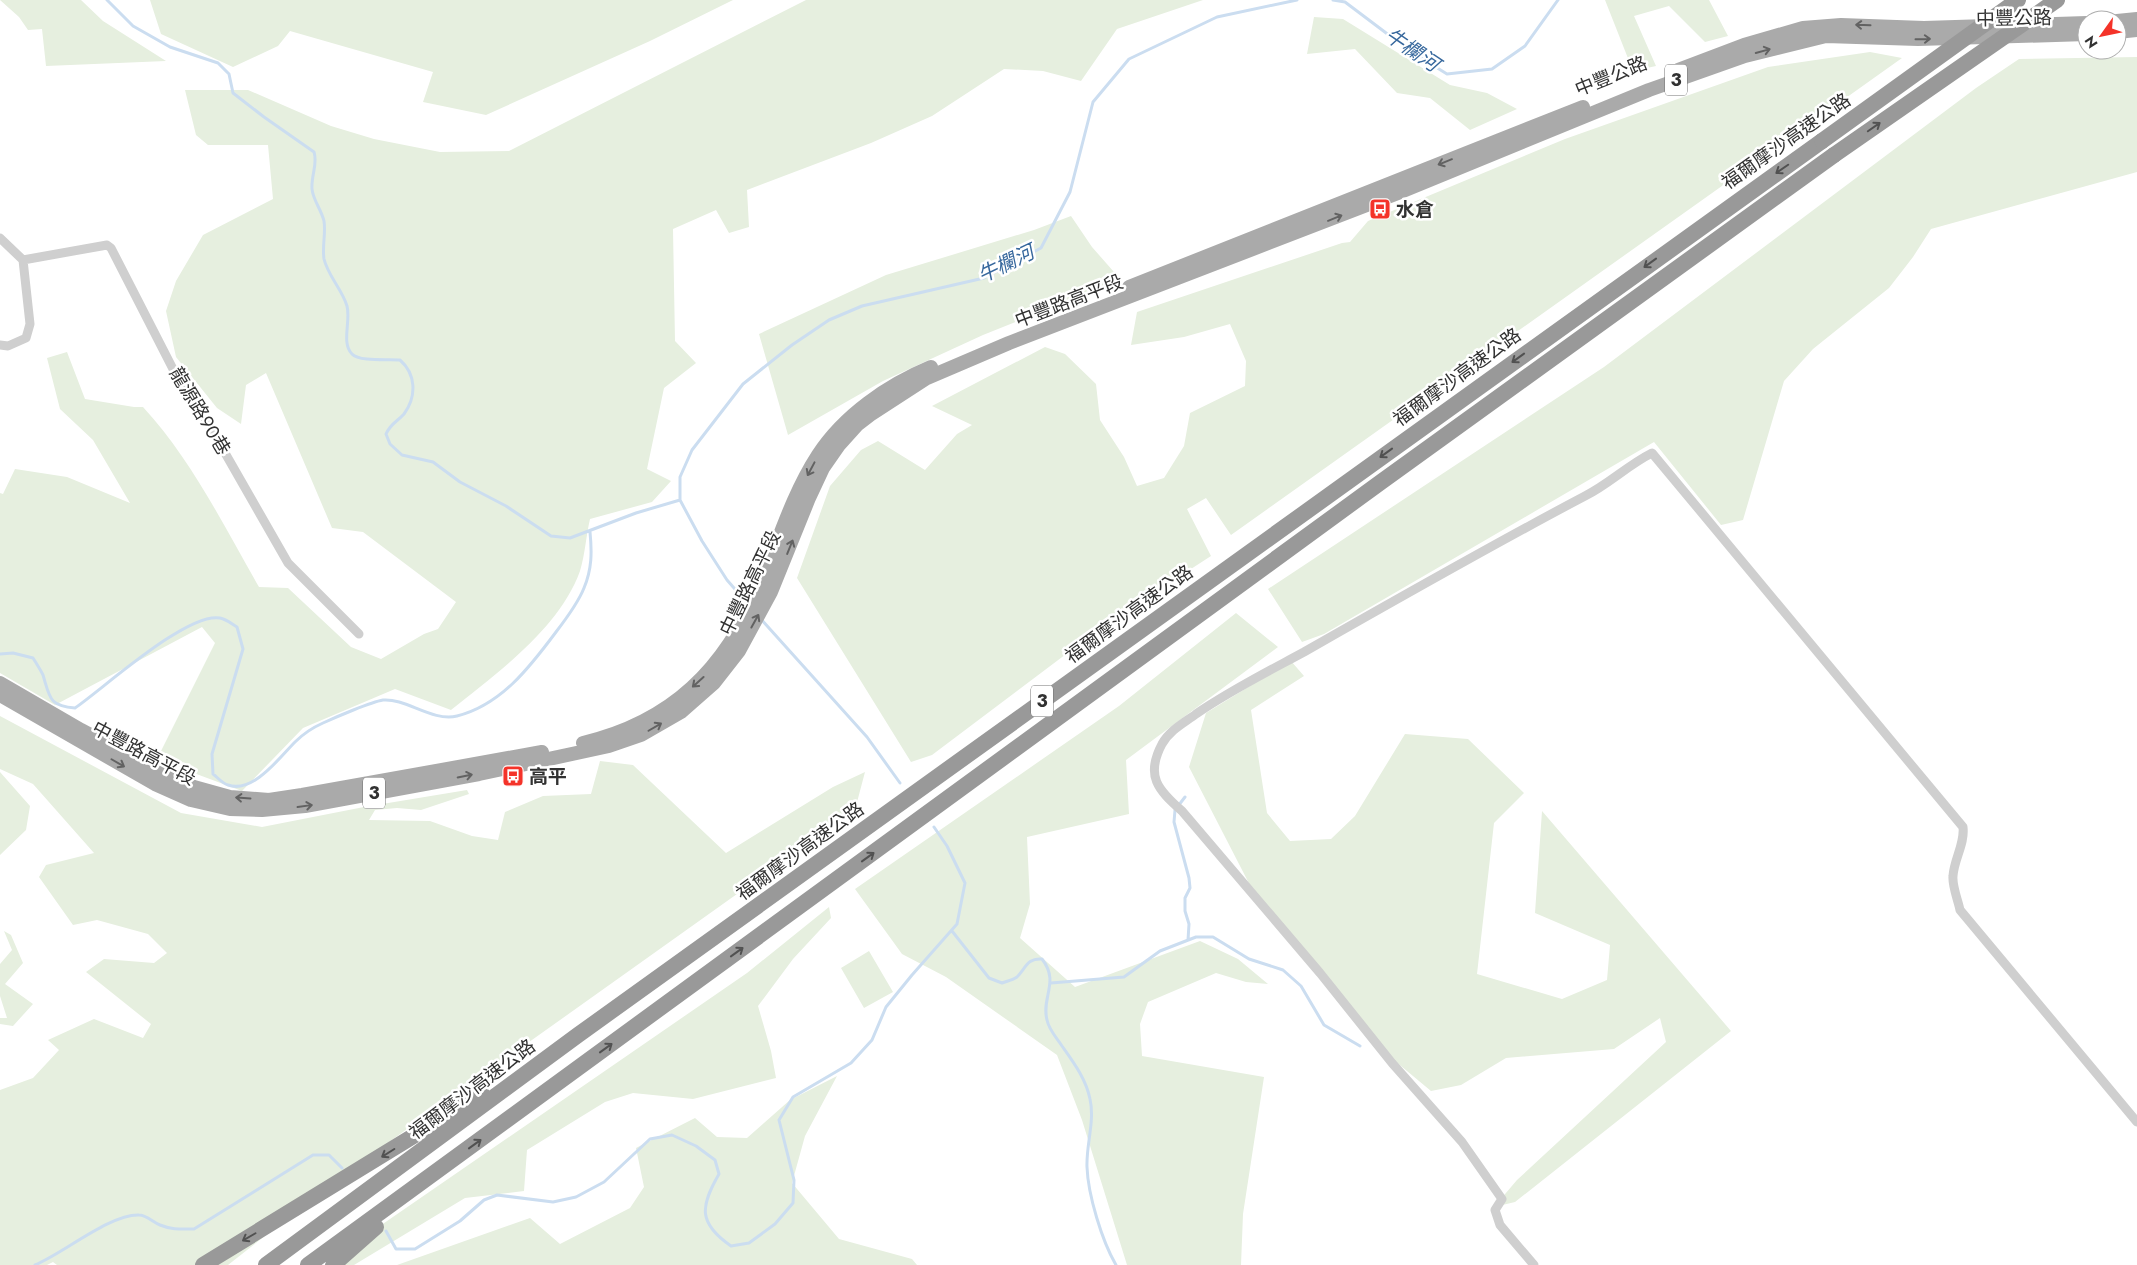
<svg xmlns="http://www.w3.org/2000/svg" width="2137" height="1265" viewBox="0 0 2137 1265" font-family="Jost,'Noto Sans TC',sans-serif">
  <rect width="100%" height="100%" fill="#fff"/>
  <!-- green -->
  <path fill="#e6efdf" d="M 0,0 L 81,0 L 103,21 L 166,61 L 46,66 L 42,29 L 28,30 L 19,17 Z
    M 150,0 L 733,0 L 650,41 L 486,115 L 423,102 L 433,72 L 290,31 L 278,46 L 233,67 L 161,34 Z
    M 806,0 L 1203,0 L 1117,29 L 1081,81 L 1043,71 L 1004,69 L 932,116 L 871,143 L 747,190 L 749,227 L 729,233 L 716,210 L 673,229 L 675,341 L 696,363 L 664,388 L 647,469 L 671,481 L 652,502 L 590,519 C 586,536 585,555 580,571 C 559,629 497,673 451,710 L 395,689 L 303,728 L 242,791 L 183,769 L 159,755 L 215,643 L 202,627 L 55,705 L 0,673 L 0,493 L 3,494 L 15,469 L 67,477 L 130,503 L 93,440 L 60,409 L 47,358 L 67,352 L 85,399 L 134,407 L 143,407 C 191,459 224,526 259,587 L 288,588 L 351,647 L 381,659 L 424,634 L 438,629 L 456,602 L 363,532 L 332,528 L 266,373 L 246,385 L 241,424 L 217,408 L 176,357 L 166,311 L 176,281 L 203,235 L 273,199 L 268,145 L 208,145 L 196,135 L 185,90 L 248,90 L 331,126 L 374,139 L 440,152 L 509,151 Z
    M 1605,0 L 1709,0 L 1728,36 L 1705,42 L 1669,6 L 1634,16 L 1656,66 L 1633,71 Z
    M 1314,17 L 1343,19 L 1450,85 L 1487,93 L 1517,109 L 1470,130 L 1430,98 L 1397,93 L 1355,49 L 1307,54 Z
    M 1870,52 L 1902,58 L 1231,535 L 1206,498 L 1187,509 L 1211,556 L 1106,624 L 932,755 L 911,762 L 797,578 L 830,486 L 861,450 L 878,441 L 925,470 L 957,434 L 972,425 L 932,406 L 1045,347 L 1065,354 L 1096,384 L 1100,420 L 1124,457 L 1137,486 L 1164,478 L 1184,446 L 1190,413 L 1245,386 L 1246,361 L 1230,324 L 1184,337 L 1131,345 L 1137,312 L 1342,243 L 1350,242 L 1368,221 L 1565,139 L 1768,67 Z
    M 2137,57 L 2137,172 L 1931,229 L 1913,257 L 1889,288 L 1813,349 L 1784,381 L 1743,520 L 1721,525 L 1654,442 L 1324,634 L 1302,642 L 1268,589 L 1604,367 L 1976,88 L 2019,59 Z
    M 1071,216 L 1092,247 L 1121,280 L 983,335 L 883,381 L 788,435 L 759,334 L 886,275 L 1034,230 Z
    M 1236,613 L 1278,647 L 1126,760 L 1129,814 L 1027,837 L 1030,904 L 1020,938 L 1075,987 L 1200,941 L 1238,959 L 1268,984 L 1246,982 L 1216,973 L 1148,1002 L 1140,1024 L 1142,1056 L 1264,1077 L 1243,1214 L 1241,1265 L 1127,1265 L 1082,1120 L 1057,1055 L 946,977 L 902,954 L 855,889 L 1119,706 Z
    M 1291,661 L 1304,676 L 1251,710 L 1267,813 L 1290,841 L 1331,839 L 1355,816 L 1405,734 L 1468,739 L 1524,793 L 1494,823 L 1477,974 L 1562,999 L 1607,980 L 1610,945 L 1535,913 L 1542,811 L 1731,1031 L 1515,1202 L 1494,1207 L 1517,1180 L 1666,1042 L 1660,1018 L 1614,1049 L 1506,1058 L 1461,1085 L 1431,1091 L 1383,1051 L 1256,897 L 1189,767 L 1206,713 Z
    M 0,716 L 181,813 L 262,827 L 364,807 L 467,790 L 469,794 L 421,810 L 397,808 L 375,810 L 369,820 L 430,821 L 472,836 L 498,840 L 505,812 L 543,796 L 591,794 L 600,761 L 633,765 L 726,853 L 833,787 L 865,772 L 856,806 L 800,849 L 344,1174 L 228,1265 L 57,1265 L 53,1262 L 47,1265 L 0,1265 L 0,1090 L 33,1078 L 59,1050 L 48,1040 L 94,1019 L 143,1038 L 151,1024 L 86,972 L 104,959 L 154,963 L 167,953 L 148,934 L 97,920 L 73,925 L 39,877 L 46,865 L 94,853 L 33,784 L 0,769 Z
    M 0,772 L 30,806 L 26,830 L 0,855 Z
    M 829,907 L 831,918 L 793,959 L 758,1006 L 771,1051 L 776,1078 L 693,1099 L 633,1093 L 605,1102 L 527,1150 L 524,1191 L 465,1198 L 354,1265 L 332,1265 L 361,1239 L 747,973 Z
    M 4,931 L 11,935 L 23,963 L 5,984 L 33,1004 L 13,1026 L 0,1024 L 0,1018 L 7,1018 L 0,996 L 0,964 L 12,950 Z
    M 869,951 L 893,992 L 864,1008 L 841,968 Z
    M 837,1076 L 805,1136 L 792,1183 L 839,1239 L 912,1259 L 917,1265 L 397,1265 L 530,1218 L 560,1244 L 630,1208 L 644,1187 L 636,1148 L 695,1118 L 717,1137 L 747,1138 L 790,1100 Z"/>
  <g fill="none" stroke-linecap="round" stroke-linejoin="round">
    <!-- stream -->
    <path stroke="#cbddf0" stroke-width="3" d="M 107,0 L 133,26 L 170,47 L 218,63 L 229,74 L 233,93 L 264,117 L 314,152 C 318,164 311,175 312,189 C 313,200 321,209 324,221 C 326,233 322,246 324,259 C 328,276 342,289 347,306 C 351,321 341,343 352,354 C 359,362 389,359 400,360 C 416,374 417,396 404,414 C 397,422 391,423 386,434 L 390,444 L 402,455 L 433,462 L 460,482 L 506,506 L 551,536 L 570,538 L 636,513 L 680,500
      M 1333,0 L 1345,2 L 1410,51 L 1447,74 L 1492,69 L 1525,46 L 1558,0
      M 748,604 L 727,580 L 702,541 L 680,500 L 680,477 L 692,450 L 743,384 L 792,345 L 829,320 L 862,306 L 984,278 L 1041,248 L 1070,192 L 1093,102 L 1129,59 L 1217,17 L 1297,0
      M 760,618 L 867,737 L 900,783
      M 0,654 L 13,653 L 33,658 C 36,663 40,669 43,675 C 50,698 49,706 75,708 C 104,688 187,612 220,618 C 226,619 232,624 237,627 L 243,649 L 212,754 L 213,774 C 217,777 223,784 228,785 C 253,794 280,757 295,742 C 302,735 314,727 323,723 C 336,717 371,702 383,700 C 406,698 432,722 457,716 C 501,705 530,667 556,632 C 566,619 578,603 584,588 C 592,569 592,552 590,532
      M 1185,797 L 1175,810 L 1174,822 L 1189,878 L 1190,888 L 1185,898 L 1185,911 L 1189,924 L 1188,940
      M 952,931 L 989,978 L 1002,983 C 1007,981 1013,980 1017,977 C 1026,968 1027,958 1042,959 C 1060,982 1041,997 1047,1020 C 1049,1030 1056,1037 1062,1046 C 1074,1063 1086,1079 1090,1099 C 1095,1121 1086,1145 1087,1167 C 1088,1195 1102,1241 1116,1265
      M 1051,983 L 1124,977 L 1160,951 L 1196,937 L 1213,937 L 1249,959 L 1283,970 L 1301,986 L 1324,1025 L 1360,1046
      M 386,1231 L 396,1249 L 415,1249 L 460,1221 L 484,1200 L 497,1195 L 553,1202 L 576,1197 L 604,1182 L 650,1139 L 672,1135 L 696,1146 L 715,1160 L 719,1174 C 700,1207 698,1223 731,1246 L 749,1243 L 775,1224 L 793,1203 L 794,1180 L 779,1120 L 793,1097 L 851,1063 L 872,1040 L 886,1007 L 912,975 L 957,924 L 965,883 L 947,846 L 934,827
      M 35,1265 C 64,1253 110,1214 139,1215 C 146,1215 153,1222 160,1225 C 172,1230 182,1229 194,1229 L 313,1155 L 329,1155 L 342,1168"/>
    <!-- minor -->
    <path stroke="#cfcfcf" stroke-width="9" d="M 0,238 L 23,260 L 30,324 L 26,338 L 8,346 L 0,345
      M 23,260 L 107,245 L 111,248 L 173,369 L 193,397 L 288,563 L 359,634
      M 1534,1265 L 1500,1225 L 1495,1210 L 1502,1199 L 1462,1142 L 1392,1063 L 1320,973 L 1182,811 C 1158,790 1145,776 1162,744 C 1170,730 1184,723 1196,714 C 1231,690 1267,672 1304,652 C 1397,599 1490,546 1585,496 C 1609,484 1628,465 1652,453 L 1963,827 C 1965,844 1954,859 1953,876 C 1952,886 1958,900 1960,910 L 2137,1122"/>
    <!-- primary -->
    <path stroke="#aaa" stroke-width="14" d="M 2117,21 L 2137,19
      M 2117,32 L 2137,30
      M 1678,70 L 1744,45 L 1803,28 L 1841,25 L 1924,28 L 2087,23
      M 1129,287 L 1583,107
      M 0,683 L 81,730 L 163,774 L 194,787 L 230,797 L 269,800 L 302,795 L 542,752
      M 0,695 L 155,784 L 191,800 L 230,809 L 262,810 L 305,806 L 479,774 L 609,746 L 641,735 L 681,712 L 714,683 L 739,651 L 771,592 L 809,498 L 823,468 L 839,445 L 857,425 L 870,415 L 927,378 L 1009,343 L 1398,193 L 1649,90 L 1745,56 L 1826,36 L 1918,39 L 2087,34
      M 583,743 C 672,722 725,669 760,586 C 778,543 792,495 818,455 C 844,415 888,385 931,367"/>
    <!-- motorway -->
    <path stroke="#999" stroke-width="16" d="M 203,1265 L 482,1094
      M 266,1265 L 578,1035 L 1822,141
      M 308,1265 L 1381,482 L 1834,155
      M 333,1265 L 376,1227"/>
    <!-- motorway-bridge -->
    <path stroke="#999" stroke-width="16" d="M 1822,141 L 2018,0
      M 1834,155 L 2057,0"/>
  </g>
  <!-- one-way arrows -->
  <defs><path id="oneway-shaft" d="M-6 0H5M1.5-3L5.5 0L1.5 3" fill="none" stroke-width="1.6" stroke-linecap="round" stroke-linejoin="round" transform="scale(1.25)"/></defs>
  <g stroke="#626262">
    <use href="#oneway-shaft" transform="translate(1863 25) rotate(-178)"/>
    <use href="#oneway-shaft" transform="translate(1923 39) rotate(-1)"/>
    <use href="#oneway-shaft" transform="translate(1763 51) rotate(-15)"/>
    <use href="#oneway-shaft" transform="translate(1445 162) rotate(158)"/>
    <use href="#oneway-shaft" transform="translate(1335 218) rotate(-22)"/>
    <use href="#oneway-shaft" transform="translate(811 469) rotate(118)"/>
    <use href="#oneway-shaft" transform="translate(790 547) rotate(-68)"/>
    <use href="#oneway-shaft" transform="translate(755 621) rotate(-61)"/>
    <use href="#oneway-shaft" transform="translate(698 682) rotate(138)"/>
    <use href="#oneway-shaft" transform="translate(655 727) rotate(-30)"/>
    <use href="#oneway-shaft" transform="translate(118 763) rotate(30)"/>
    <use href="#oneway-shaft" transform="translate(465 776) rotate(-11)"/>
    <use href="#oneway-shaft" transform="translate(243 798) rotate(-176)"/>
    <use href="#oneway-shaft" transform="translate(305 806) rotate(-8)"/>
  </g>
  <g stroke="#515151">
    <use href="#oneway-shaft" transform="translate(1874 127) rotate(-35)"/>
    <use href="#oneway-shaft" transform="translate(1782 169) rotate(145)"/>
    <use href="#oneway-shaft" transform="translate(1650 263) rotate(144)"/>
    <use href="#oneway-shaft" transform="translate(1518 358) rotate(144)"/>
    <use href="#oneway-shaft" transform="translate(1386 453) rotate(144)"/>
    <use href="#oneway-shaft" transform="translate(868 857) rotate(-36)"/>
    <use href="#oneway-shaft" transform="translate(737 952) rotate(-36)"/>
    <use href="#oneway-shaft" transform="translate(606 1048) rotate(-36)"/>
    <use href="#oneway-shaft" transform="translate(475 1144) rotate(-36)"/>
    <use href="#oneway-shaft" transform="translate(388 1153) rotate(148)"/>
    <use href="#oneway-shaft" transform="translate(249 1237) rotate(150)"/>
  </g>
  <!-- icons -->
  <defs>
    <g id="bus-square" transform="scale(1.125)"><rect x="-9" y="-9" width="18" height="18" rx="4" fill="#f43329" stroke="#fff"/><path d="M-5-6H5V4H4V6H2V4H-2V6H-4V4H-5ZM-3.5-4V0h7V-4ZM-3.5 1.2v1.5H-2V1.2ZM2 1.2v1.5H3.5V1.2Z" fill="#fff"/></g>
  </defs>
  <g fill-rule="evenodd">
    <use href="#bus-square" x="1380" y="209"/>
    <use href="#bus-square" x="513" y="776"/>
  </g>
  <g text-anchor="middle" dominant-baseline="central" stroke-width="5" stroke-linejoin="round" paint-order="stroke">
    <!-- shield labels -->
    <g fill="#fff" stroke="#707070" stroke-width="1">
      <rect x="1665" y="64.5" width="22" height="31" rx="4"/>
      <rect x="1031" y="685.5" width="22" height="31" rx="4"/>
      <rect x="363" y="777.5" width="22" height="31" rx="4"/>
    </g>
    <g font-size="18" font-weight="bold" fill="#323232">
      <text x="1676" y="80">3</text>
      <text x="1042" y="701">3</text>
      <text x="374" y="793">3</text>
    </g>
    <!-- street labels -->
    <g font-size="19" fill="#323232" stroke="#fff">
      <text transform="translate(2014 18) rotate(-1)">中豐公路</text>
      <text transform="translate(1611 76) rotate(-22)">中豐公路</text>
      <text transform="translate(1786 141) rotate(-35)">福爾摩沙高速公路</text>
      <text transform="translate(1069 301) rotate(-21)">中豐路高平段</text>
      <text transform="translate(1457 377) rotate(-36)">福爾摩沙高速公路</text>
      <text transform="translate(200 411) rotate(59)">龍源路90巷</text>
      <text transform="translate(750 583) rotate(-64)">中豐路高平段</text>
      <text transform="translate(1129 614) rotate(-36)">福爾摩沙高速公路</text>
      <text transform="translate(144 753) rotate(28)">中豐路高平段</text>
      <text transform="translate(800 851) rotate(-36)">福爾摩沙高速公路</text>
      <text transform="translate(472 1089) rotate(-37)">福爾摩沙高速公路</text>
    </g>
    <!-- poi labels -->
    <g font-size="19" font-weight="bold" fill="#323232" stroke="#fff" text-anchor="start">
      <text x="1396" y="209">水倉</text>
      <text x="529" y="776">高平</text>
    </g>
    <!-- water labels -->
    <g font-size="20" font-style="italic" fill="#37689d" stroke="#fff">
      <text transform="translate(1412 50) rotate(34)">牛欄河</text>
      <text transform="translate(1006 264) rotate(-26)">牛欄河</text>
    </g>
  </g>
  <!-- north arrow -->
  <g transform="translate(2102 35) rotate(237)"><circle r="24" fill="#ffffff" stroke="#adadad"/>
  <path d="M0-4L9 19L0 12L-9 19Z" fill="#f43329"/>
  <text y="-8" font-size="14" font-weight="bold" text-anchor="middle" fill="#323232">N</text>
  </g>
</svg>
